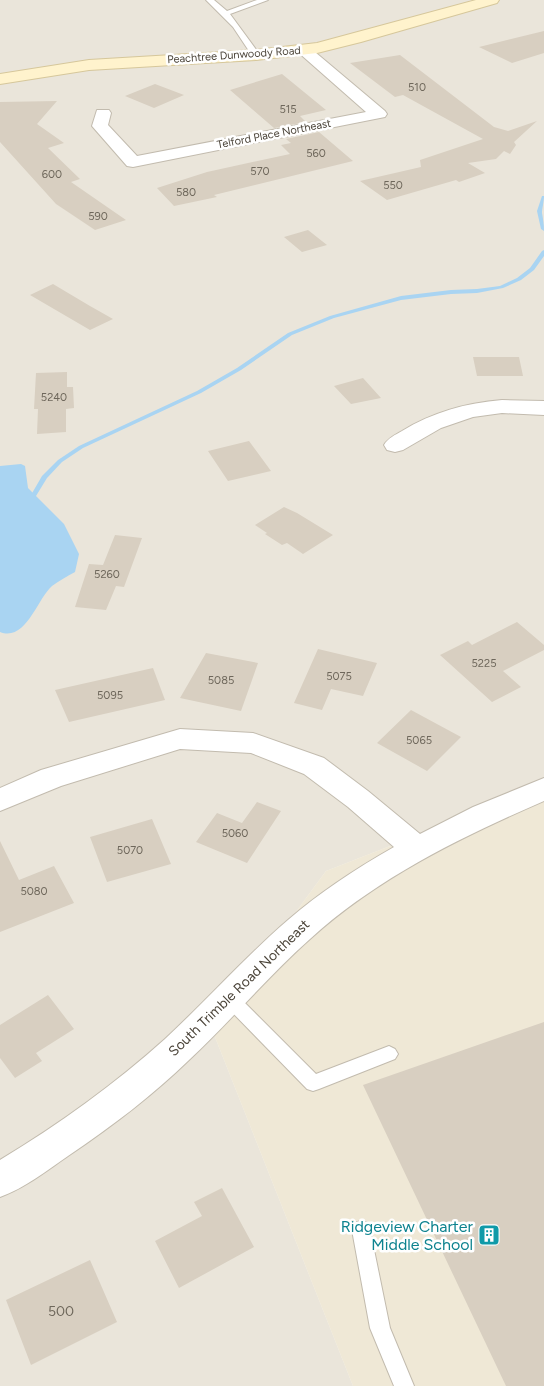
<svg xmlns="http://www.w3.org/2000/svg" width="544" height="1386" viewBox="0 0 544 1386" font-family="Figtree,sans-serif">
  <rect width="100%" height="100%" fill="#f6f3ec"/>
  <!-- residential -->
  <path fill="#eae5da" d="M 0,0 L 544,0 L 544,783 L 534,790 L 326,871 L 211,1027 L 353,1386 L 0,1386 Z"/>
  <!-- education -->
  <path fill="#efe8d6" d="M 544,783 L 544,1386 L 353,1386 L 211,1027 L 326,871 L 534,790 Z"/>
  <!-- water -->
  <path fill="#a9d4f2" d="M 21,464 L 25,466 L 28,488 L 64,524 L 79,554 L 75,572 C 67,576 59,581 52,586 C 37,599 26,642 0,632 L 0,466 Z"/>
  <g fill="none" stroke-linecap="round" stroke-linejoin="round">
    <!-- stream -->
    <path fill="#a9d4f2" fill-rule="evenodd" d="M 542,196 L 544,196 C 544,201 542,209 542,213 C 543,219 544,224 544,231 L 541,229 L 537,211 Z
      M 544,250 L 544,256 L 534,270 L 521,280 L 503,288 L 477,293 L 451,294 L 401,300 L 334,318 L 292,335 L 241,370 L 201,393 L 83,448 L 62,462 L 47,478 L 36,496 L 34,497 L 31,495 L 42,476 L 58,460 L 79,446 L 197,391 L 237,368 L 288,333 L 330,316 L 401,296 L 451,290 L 477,289 L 500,286 L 517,278 L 530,268 L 542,251 Z"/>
  </g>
  <!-- building -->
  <path fill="#d8cfc1" d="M 544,31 L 544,53 L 512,63 L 479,47 Z
    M 400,55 L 494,127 L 508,131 L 537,121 L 514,142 L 516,145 L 510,154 L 504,151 L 496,159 L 468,163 L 485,173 L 459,182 L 456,180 L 387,200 L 360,181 L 421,167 L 420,160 L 483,139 L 403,95 L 395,97 L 350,63 Z
    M 282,74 L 326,110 L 300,116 L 306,122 L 274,128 L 230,90 Z
    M 155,84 L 184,95 L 154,108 L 125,96 Z
    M 57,101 L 37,124 L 64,143 L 48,148 L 80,179 L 71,182 L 126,220 L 95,230 L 56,204 L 0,142 L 0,102 Z
    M 319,132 L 353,161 L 214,195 L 217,197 L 174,206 L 157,188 L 207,172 L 290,154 L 281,145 L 291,143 L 286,139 Z
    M 308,230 L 327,245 L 302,252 L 284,237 Z
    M 53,284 L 90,306 L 113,319 L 90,330 L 30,295 Z
    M 473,357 L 519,357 L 523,376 L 477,376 Z
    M 67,372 L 67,387 L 73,387 L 74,408 L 66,409 L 66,432 L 37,434 L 38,409 L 34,409 L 36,373 Z
    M 363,378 L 381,398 L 351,404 L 334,386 Z
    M 249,441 L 271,471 L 228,481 L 208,451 Z
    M 284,507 L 297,513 L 333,535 L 303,554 L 287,543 L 282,545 L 265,534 L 267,533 L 255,525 Z
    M 115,535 L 142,538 L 124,587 L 116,586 L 106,610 L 75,607 L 89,564 L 103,565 Z
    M 517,622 L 544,645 L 544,650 L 503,671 L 521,687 L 492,702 L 440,655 L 468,641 L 472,645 Z
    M 318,649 L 377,663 L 363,696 L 331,689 L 322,710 L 294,703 Z
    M 206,653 L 258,663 L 241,711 L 180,698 Z
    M 153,668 L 165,700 L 69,722 L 55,690 Z
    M 411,710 L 461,737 L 427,771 L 377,743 Z
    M 257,802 L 281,811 L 247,863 L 196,842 L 217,813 L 242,823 Z
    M 152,819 L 171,864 L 107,882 L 90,837 Z
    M 0,841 L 19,880 L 54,866 L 74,903 L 0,932 Z
    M 48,995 L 74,1029 L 36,1053 L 42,1061 L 15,1078 L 0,1058 L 0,1025 Z
    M 544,1022 L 544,1386 L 506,1386 L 363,1085 Z
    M 222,1188 L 254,1247 L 179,1288 L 155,1241 L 202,1216 L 194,1202 Z
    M 90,1260 L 117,1322 L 31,1365 L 6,1300 Z"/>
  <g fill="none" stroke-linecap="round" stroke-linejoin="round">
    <!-- lane casing -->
    <g stroke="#c2bbae" stroke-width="2">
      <path id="lane" d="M 206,0 L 214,0 L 227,11 L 257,0 L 268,0 L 230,14 L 260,55 L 259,57 L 253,57 L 233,27 Z
        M 229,991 L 235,993 L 316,1074 L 389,1046 L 395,1049 L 398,1054 L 395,1059 L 319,1089 L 313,1091 L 307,1089 L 223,1003 L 221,998 L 223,993 Z
        M 361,1221 L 368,1223 L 370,1230 L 390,1328 L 414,1386 L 394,1386 L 370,1328 L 352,1230 L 354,1223 Z"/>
    </g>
    <!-- street casing -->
    <g stroke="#c2bbae" stroke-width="2">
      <path id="street" d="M 304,45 L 309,47 L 385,111 L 387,114 L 385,117 L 133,167 L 127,166 L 92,126 L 97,110 L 109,110 L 111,113 L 108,125 L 137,156 L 366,112 L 299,53 L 296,50 L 299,47 Z
        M 502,400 L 544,401 L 544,415 L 502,413 L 473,417 L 441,428 L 403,450 L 395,452 L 387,450 L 384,445 C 388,438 395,435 402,431 C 433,412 466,403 502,400 Z
        M 180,729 L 253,733 L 324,758 L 368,791 L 420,834 L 473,807 L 544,778 L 544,801 C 461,837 377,878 310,939 C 267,977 231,1021 189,1060 C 152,1096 111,1127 68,1156 C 46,1171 25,1188 0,1197 L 0,1160 C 58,1125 115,1084 165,1039 C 207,1000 245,957 288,920 C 320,892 357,868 394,847 L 348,807 L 304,774 L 251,753 L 180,749 L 61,786 L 0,811 L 0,788 L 41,770 Z"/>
    </g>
    <!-- secondary casing -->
    <g stroke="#d6c79b" stroke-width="2">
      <path id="secondary" d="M 476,0 L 499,0 L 497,3 L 361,42 L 317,53 L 256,60 L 89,70 L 0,84 L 0,74 L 89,60 L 256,50 L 317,43 Z"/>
    </g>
    <!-- lane -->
    <use href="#lane" fill="#fff" fill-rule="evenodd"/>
    <!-- street -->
    <use href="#street" fill="#fff" fill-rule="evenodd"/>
    <!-- secondary -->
    <use href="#secondary" fill="#fff3cd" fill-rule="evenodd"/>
  </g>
  <!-- icons -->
  <defs>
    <g id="building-square" transform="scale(1.125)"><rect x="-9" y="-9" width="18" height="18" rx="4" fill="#0f9aa8" stroke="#fff"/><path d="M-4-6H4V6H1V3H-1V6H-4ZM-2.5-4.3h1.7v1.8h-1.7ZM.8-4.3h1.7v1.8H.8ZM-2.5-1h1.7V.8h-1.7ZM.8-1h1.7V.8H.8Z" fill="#fff"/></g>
  </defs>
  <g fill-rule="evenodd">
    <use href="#building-square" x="489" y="1235"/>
  </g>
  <g text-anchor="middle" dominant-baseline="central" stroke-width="5" stroke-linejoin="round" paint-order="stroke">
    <!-- far-street labels -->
    <g font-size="11" fill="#4b4439" stroke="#fff">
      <text transform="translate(234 55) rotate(-4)">Peachtree Dunwoody Road</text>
      <text transform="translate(274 134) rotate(-11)">Telford Place Northeast</text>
    </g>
    <!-- number labels -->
    <g font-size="11" fill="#6e675b">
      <text x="417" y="87">510</text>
      <text x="288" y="109">515</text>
      <text x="316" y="153">560</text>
      <text x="260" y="171">570</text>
      <text x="52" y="174">600</text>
      <text x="393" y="185">550</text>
      <text x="186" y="192">580</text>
      <text x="98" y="216">590</text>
      <text x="54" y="397">5240</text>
      <text x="107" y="574">5260</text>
      <text x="484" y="663">5225</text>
      <text x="339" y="676">5075</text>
      <text x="221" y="680">5085</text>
      <text x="110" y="695">5095</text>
      <text x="419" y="740">5065</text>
      <text x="235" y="833">5060</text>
      <text x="130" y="850">5070</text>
      <text x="34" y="891">5080</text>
    </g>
    <!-- street labels -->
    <g font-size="14" fill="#4b4439" stroke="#fff">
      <text transform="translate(239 988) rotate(-44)">South Trimble Road Northeast</text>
    </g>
    <!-- near-number labels -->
    <g font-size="14" fill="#6e675b">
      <text x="61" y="1311">500</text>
    </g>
    <!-- near-culture labels -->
    <g font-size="16" fill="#0d838f" stroke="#fff" text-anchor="end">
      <text x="473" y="1226">Ridgeview Charter<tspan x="473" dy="18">Middle School</tspan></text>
    </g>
  </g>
</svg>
